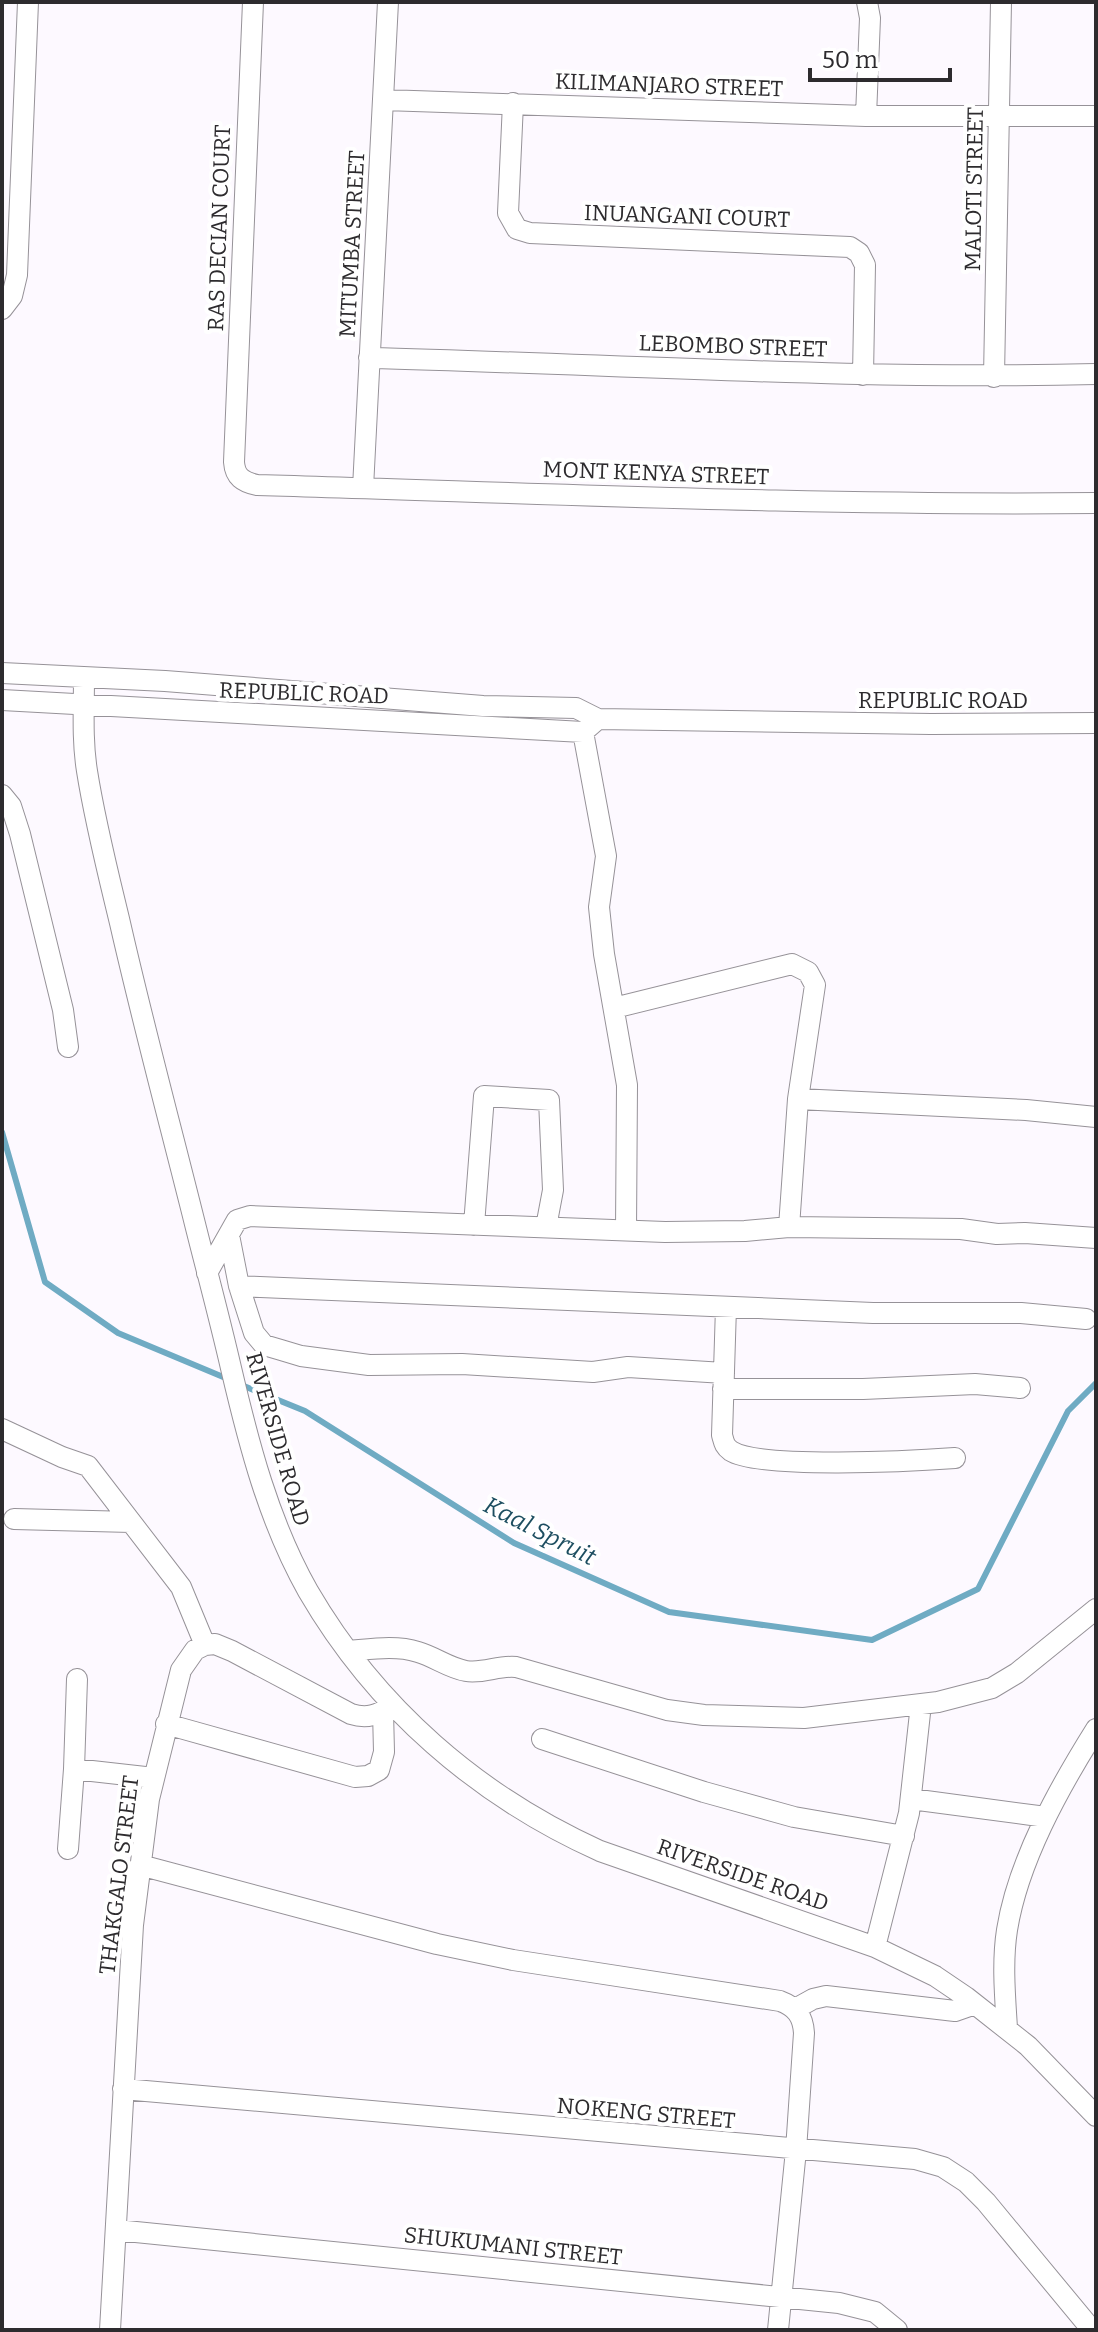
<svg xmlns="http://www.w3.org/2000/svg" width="1098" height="2332" viewBox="0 0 1098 2332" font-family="Bitter,serif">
  <rect width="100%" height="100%" fill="#fdf9ff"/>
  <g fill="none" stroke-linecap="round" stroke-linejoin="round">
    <!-- stream -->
    <path stroke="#6fabc3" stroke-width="6" d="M 2,1132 L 45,1282 L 118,1333 L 228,1379
      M 239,1384 L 305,1411 L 514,1543 L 669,1612 L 872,1640 L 978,1589 L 1068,1411 L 1096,1383"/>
    <!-- minor casing -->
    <g stroke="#969298" stroke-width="22">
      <path id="minor" d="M 253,2 L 234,462 C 235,477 243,482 257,485 C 536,493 816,506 1096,503
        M 384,100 L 866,116 L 1096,116
        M 513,103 L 508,213 L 517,229 L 530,233 L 850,247 L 859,253 L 865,265 L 863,375
        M 866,116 L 870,18 L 867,2
        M 2,309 L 12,296 L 17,275 L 28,2
        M 369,358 C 612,364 854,380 1096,374
        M 994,377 L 1001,2
        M 363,488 L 388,2
        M 2,673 L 165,681 L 483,706 L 576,708 L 598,719 L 931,724 L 1096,723
        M 84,677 C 84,709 82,740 87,771 C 95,822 108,873 120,923 C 143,1024 170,1124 195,1224 C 207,1272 220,1320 231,1368 C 249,1445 269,1522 308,1591 C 376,1708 478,1796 600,1851 L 875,1947 L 935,1976 L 966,1997 L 1028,2046 L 1096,2116
        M 2,700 L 583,732 L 598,719
        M 583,732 L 606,856 L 599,907 L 604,954 L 627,1085 L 626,1230
        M 2,795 L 11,806 L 20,834 L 63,1010 L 68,1047
        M 614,1008 L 792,964 L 808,972 L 815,985 L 798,1099 L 1026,1110 L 1096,1117
        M 474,1225 L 484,1096 L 549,1100 L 553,1190 L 546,1227
        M 789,1227 L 798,1099
        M 229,1235 L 239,1286 L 254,1333 L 264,1345 L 281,1350 L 301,1356 L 369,1365 L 462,1364 L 593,1372 L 628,1367 L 724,1373
        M 207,1273 L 237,1220 L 250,1216 L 665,1232 L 745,1231 L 789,1227 L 961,1229 L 997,1234 L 1025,1233 L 1096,1238
        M 239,1286 L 873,1313 L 1021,1313 L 1086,1319
        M 726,1307 L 722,1435 C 724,1442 724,1446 731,1451 C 759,1469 915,1461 955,1458
        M 723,1389 L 863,1389 L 975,1384 L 1020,1388
        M 2,1429 L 62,1457 L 88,1466 L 181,1587 L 205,1645
        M 14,1519 L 131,1522
        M 349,1651 C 372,1649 396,1645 418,1652 C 435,1657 449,1668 466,1671 C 483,1674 499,1665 516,1667 L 667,1710 L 704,1715 L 804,1718 L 938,1702 L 992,1688 L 1017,1673 L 1096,1609
        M 77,1679 L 74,1769 L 154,1778
        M 166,1724 L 355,1777 L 368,1776 L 379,1770 L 384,1752 L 383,1711
        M 542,1739 L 704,1792 L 794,1817 L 904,1836
        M 911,1799 L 1046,1817
        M 68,1849 L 74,1769
        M 140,1865 L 437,1944 L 513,1960 L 780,2001 C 796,2007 803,2016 804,2033 L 796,2150 L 778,2330
        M 875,1947 L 909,1813 L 921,1704
        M 795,2009 L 813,1999 L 826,1996 L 955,2011 L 975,2004
        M 1007,2028 C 1005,1996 1002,1962 1007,1930 C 1018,1861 1059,1788 1096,1729
        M 123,2089 L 915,2159 L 943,2167 L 966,2182 L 986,2202 L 1092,2330
        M 116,2230 L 839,2303 L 875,2312 L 897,2330
        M 110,2330 L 133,1925 L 149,1799 L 181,1670 L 195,1650 L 205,1645 L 215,1644 L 232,1651 L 351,1714 C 367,1719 378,1715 391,1706"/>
    </g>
    <!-- minor -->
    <use href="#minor" stroke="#fff" stroke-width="20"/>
  </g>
  <g text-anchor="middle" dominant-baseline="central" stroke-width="8" stroke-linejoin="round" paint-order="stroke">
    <!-- street labels -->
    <g font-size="22" fill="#2d2b2e" stroke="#fff">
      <text transform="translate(669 85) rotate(2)">KILIMANJARO STREET</text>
      <text transform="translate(974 189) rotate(-89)">MALOTI STREET</text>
      <text transform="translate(687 216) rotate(2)">INUANGANI COURT</text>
      <text transform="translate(219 228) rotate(-88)">RAS DECIAN COURT</text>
      <text transform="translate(352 244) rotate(-87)">MITUMBA STREET</text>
      <text transform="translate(733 346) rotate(2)">LEBOMBO STREET</text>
      <text transform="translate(656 473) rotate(2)">MONT KENYA STREET</text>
      <text transform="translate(304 693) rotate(2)">REPUBLIC ROAD</text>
      <text x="943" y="700">REPUBLIC ROAD</text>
      <text transform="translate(278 1439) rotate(74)">RIVERSIDE ROAD</text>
      <text transform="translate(119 1875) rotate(-83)">THAKGALO STREET</text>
      <text transform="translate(743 1875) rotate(19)">RIVERSIDE ROAD</text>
      <text transform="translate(646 2113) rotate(5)">NOKENG STREET</text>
      <text transform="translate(513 2246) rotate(6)">SHUKUMANI STREET</text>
    </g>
    <!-- water labels -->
    <g font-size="24" font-style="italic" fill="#1d4e60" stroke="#fff">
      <text transform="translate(540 1531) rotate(27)">Kaal Spruit</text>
    </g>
  </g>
  <!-- border -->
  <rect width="1098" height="2332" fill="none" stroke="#2d2b2e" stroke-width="8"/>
  <!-- scale -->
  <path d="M810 68v12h140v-12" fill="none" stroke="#2d2b2e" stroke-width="4"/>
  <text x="822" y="68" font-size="24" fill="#2d2b2e" stroke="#ffffff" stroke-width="6" paint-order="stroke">50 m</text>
</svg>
